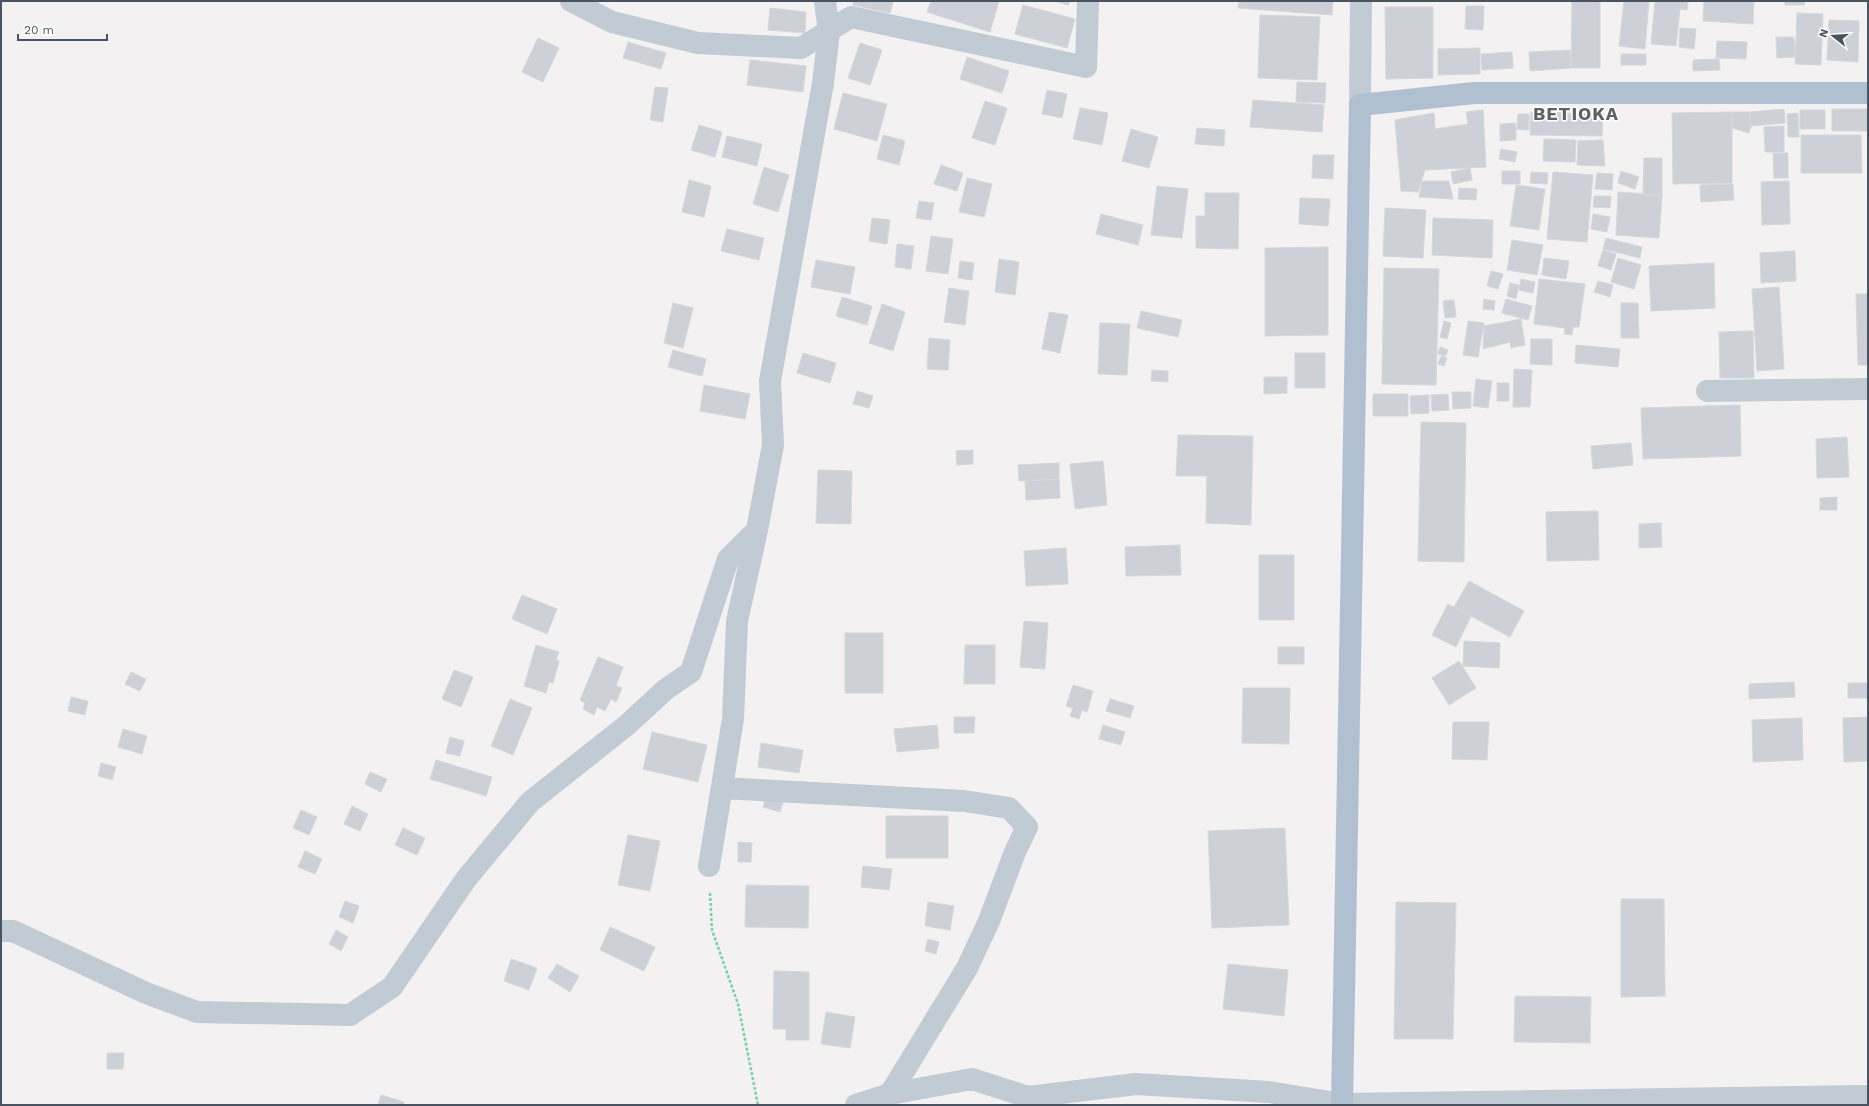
<svg xmlns="http://www.w3.org/2000/svg" width="1869" height="1106" viewBox="0 0 1869 1106" font-family="'Work Sans',sans-serif">
  <rect width="100%" height="100%" fill="#f3f1f1"/>
  <!-- building -->
  <path fill="#cdd0d6" stroke="#d5d7dd" d="M 854,1 L 888,1 L 893,2 L 890,13 L 853,5 Z
    M 931,1 L 999,1 L 990,32 L 927,12 Z
    M 1055,1 L 1070,1 L 1068,5 Z
    M 1239,1 L 1333,1 L 1332,15 L 1238,8 Z
    M 1572,1 L 1600,2 L 1600,68 L 1571,68 Z
    M 1624,1 L 1649,1 L 1645,49 L 1619,46 Z
    M 1655,1 L 1688,1 L 1687,10 L 1680,9 L 1676,46 L 1651,44 Z
    M 1704,1 L 1754,1 L 1753,24 L 1703,21 Z
    M 1785,1 L 1805,1 L 1804,5 L 1785,5 Z
    M 1023,5 L 1075,19 L 1067,48 L 1015,34 Z
    M 1466,6 L 1484,6 L 1483,30 L 1465,29 Z
    M 1385,7 L 1433,7 L 1433,78 L 1386,79 Z
    M 770,8 L 806,12 L 805,33 L 768,30 Z
    M 1797,13 L 1823,14 L 1821,65 L 1795,64 Z
    M 1260,15 L 1320,17 L 1317,80 L 1258,78 Z
    M 1829,20 L 1859,21 L 1858,62 L 1827,60 Z
    M 1680,28 L 1696,29 L 1694,49 L 1679,47 Z
    M 1776,37 L 1794,37 L 1795,57 L 1777,58 Z
    M 538,38 L 559,48 L 543,82 L 522,72 Z
    M 1717,41 L 1747,42 L 1746,59 L 1716,58 Z
    M 628,42 L 666,53 L 661,69 L 623,58 Z
    M 860,43 L 882,50 L 870,85 L 848,78 Z
    M 1480,48 L 1480,74 L 1438,75 L 1438,49 Z
    M 1570,50 L 1571,68 L 1530,71 L 1529,52 Z
    M 1512,52 L 1513,68 L 1482,70 L 1481,54 Z
    M 1621,54 L 1646,54 L 1646,65 L 1621,65 Z
    M 967,57 L 1009,71 L 1002,93 L 960,79 Z
    M 1719,59 L 1720,70 L 1693,71 L 1693,60 Z
    M 750,60 L 806,66 L 803,92 L 747,85 Z
    M 1297,82 L 1326,83 L 1325,103 L 1296,102 Z
    M 655,87 L 668,88 L 663,122 L 650,120 Z
    M 1047,90 L 1067,94 L 1062,118 L 1042,114 Z
    M 843,93 L 887,104 L 877,141 L 834,129 Z
    M 1253,100 L 1324,105 L 1322,132 L 1250,127 Z
    M 985,101 L 1007,108 L 995,145 L 972,138 Z
    M 1080,108 L 1108,113 L 1102,145 L 1073,139 Z
    M 1784,109 L 1785,123 L 1751,126 L 1750,112 Z
    M 1832,109 L 1868,109 L 1868,131 L 1832,131 Z
    M 1483,110 L 1486,167 L 1425,170 L 1418,192 L 1401,191 L 1395,120 L 1434,113 L 1435,129 L 1468,124 L 1466,112 Z
    M 1800,110 L 1825,110 L 1825,129 L 1800,129 Z
    M 1531,112 L 1603,114 L 1602,136 L 1530,135 Z
    M 1732,112 L 1750,112 L 1751,126 L 1749,133 L 1732,128 Z
    M 1732,112 L 1732,183 L 1673,184 L 1672,113 Z
    M 1798,113 L 1799,137 L 1788,137 L 1787,114 Z
    M 1518,114 L 1529,114 L 1529,130 L 1517,129 Z
    M 1516,123 L 1516,140 L 1500,141 L 1500,124 Z
    M 699,125 L 722,132 L 715,157 L 691,150 Z
    M 1784,126 L 1784,152 L 1765,152 L 1764,127 Z
    M 1197,128 L 1225,130 L 1224,146 L 1195,144 Z
    M 1131,129 L 1158,137 L 1149,168 L 1122,161 Z
    M 883,135 L 905,141 L 899,165 L 877,159 Z
    M 1801,135 L 1861,135 L 1862,173 L 1801,173 Z
    M 727,136 L 762,144 L 757,166 L 722,157 Z
    M 1544,139 L 1576,140 L 1575,162 L 1543,161 Z
    M 1603,140 L 1605,166 L 1577,165 L 1578,141 Z
    M 1501,149 L 1517,152 L 1515,162 L 1499,159 Z
    M 1773,153 L 1788,153 L 1788,178 L 1774,178 Z
    M 1313,155 L 1334,155 L 1333,179 L 1312,178 Z
    M 1644,158 L 1662,158 L 1662,196 L 1643,195 Z
    M 941,165 L 963,173 L 957,191 L 934,184 Z
    M 764,167 L 789,175 L 778,212 L 753,204 Z
    M 1470,168 L 1472,180 L 1453,184 L 1451,172 Z
    M 1502,171 L 1520,171 L 1520,184 L 1502,184 Z
    M 1621,171 L 1639,177 L 1635,189 L 1618,183 Z
    M 1531,172 L 1548,173 L 1547,184 L 1530,183 Z
    M 1553,172 L 1593,175 L 1587,242 L 1547,239 Z
    M 1597,173 L 1613,174 L 1612,190 L 1595,189 Z
    M 967,178 L 992,184 L 984,217 L 959,212 Z
    M 689,180 L 711,186 L 704,217 L 682,212 Z
    M 1422,181 L 1449,181 L 1453,199 L 1419,197 Z
    M 1789,181 L 1790,224 L 1762,225 L 1761,182 Z
    M 1733,184 L 1734,200 L 1701,202 L 1700,185 Z
    M 1516,185 L 1545,189 L 1539,230 L 1510,226 Z
    M 1157,186 L 1188,189 L 1182,238 L 1151,235 Z
    M 1459,188 L 1477,189 L 1476,200 L 1458,199 Z
    M 1618,192 L 1662,195 L 1659,238 L 1616,235 Z
    M 1205,193 L 1239,193 L 1238,249 L 1196,248 L 1196,216 L 1205,216 Z
    M 1594,196 L 1611,196 L 1610,208 L 1593,207 Z
    M 1300,198 L 1330,199 L 1328,226 L 1299,224 Z
    M 919,201 L 934,203 L 931,220 L 916,218 Z
    M 1385,208 L 1426,210 L 1423,258 L 1383,256 Z
    M 1101,214 L 1143,225 L 1138,245 L 1096,234 Z
    M 1593,214 L 1610,217 L 1607,232 L 1591,229 Z
    M 872,218 L 890,220 L 887,244 L 869,241 Z
    M 1433,218 L 1493,220 L 1492,258 L 1432,255 Z
    M 727,229 L 764,238 L 759,260 L 721,251 Z
    M 931,236 L 953,239 L 948,274 L 926,271 Z
    M 1606,238 L 1642,247 L 1640,258 L 1603,249 Z
    M 1512,240 L 1543,245 L 1537,275 L 1507,270 Z
    M 897,244 L 914,246 L 911,269 L 895,267 Z
    M 1328,247 L 1328,335 L 1265,336 L 1265,248 Z
    M 1603,250 L 1616,254 L 1611,270 L 1598,266 Z
    M 1795,251 L 1796,281 L 1761,283 L 1760,253 Z
    M 1544,258 L 1569,261 L 1566,279 L 1542,275 Z
    M 1618,258 L 1641,265 L 1634,289 L 1611,282 Z
    M 999,259 L 1019,262 L 1015,295 L 995,292 Z
    M 816,260 L 855,267 L 850,294 L 811,287 Z
    M 960,261 L 974,263 L 972,280 L 958,278 Z
    M 1714,263 L 1715,308 L 1651,311 L 1649,266 Z
    M 1384,268 L 1439,269 L 1436,385 L 1382,384 Z
    M 1491,271 L 1503,274 L 1498,289 L 1487,286 Z
    M 1521,279 L 1535,282 L 1533,293 L 1519,290 Z
    M 1539,279 L 1585,284 L 1579,327 L 1573,327 L 1572,335 L 1564,334 L 1565,328 L 1534,324 Z
    M 1598,281 L 1613,285 L 1610,297 L 1594,292 Z
    M 1510,283 L 1519,285 L 1516,299 L 1507,296 Z
    M 1779,287 L 1784,369 L 1757,371 L 1752,289 Z
    M 949,288 L 969,291 L 965,325 L 944,322 Z
    M 1856,294 L 1868,294 L 1868,365 L 1858,365 Z
    M 842,297 L 872,306 L 867,325 L 836,316 Z
    M 1484,299 L 1495,301 L 1494,310 L 1483,309 Z
    M 1506,299 L 1532,306 L 1528,320 L 1502,313 Z
    M 1454,300 L 1456,317 L 1445,318 L 1443,301 Z
    M 673,303 L 693,308 L 683,348 L 664,343 Z
    M 1621,303 L 1638,303 L 1639,338 L 1621,338 Z
    M 882,304 L 905,312 L 893,351 L 869,343 Z
    M 1141,311 L 1182,320 L 1178,337 L 1137,328 Z
    M 1049,312 L 1068,315 L 1060,353 L 1042,349 Z
    M 1521,319 L 1525,345 L 1511,348 L 1510,342 L 1483,349 L 1484,326 Z
    M 1444,321 L 1451,323 L 1447,339 L 1440,337 Z
    M 1468,321 L 1484,323 L 1478,357 L 1463,355 Z
    M 1100,323 L 1130,324 L 1127,375 L 1098,374 Z
    M 1753,331 L 1754,378 L 1720,378 L 1719,332 Z
    M 929,338 L 950,340 L 948,370 L 927,369 Z
    M 1531,339 L 1552,339 L 1552,365 L 1530,364 Z
    M 1576,345 L 1620,349 L 1618,367 L 1575,363 Z
    M 1440,347 L 1448,350 L 1446,356 L 1438,354 Z
    M 673,350 L 706,359 L 702,376 L 668,367 Z
    M 803,353 L 836,363 L 830,383 L 797,373 Z
    M 1295,353 L 1325,353 L 1325,388 L 1295,388 Z
    M 1441,356 L 1447,358 L 1444,366 L 1438,364 Z
    M 1514,369 L 1532,370 L 1530,407 L 1513,407 Z
    M 1152,370 L 1168,371 L 1168,382 L 1151,381 Z
    M 1264,377 L 1287,377 L 1287,393 L 1264,394 Z
    M 1476,379 L 1492,381 L 1488,408 L 1473,406 Z
    M 1497,383 L 1509,383 L 1509,401 L 1497,401 Z
    M 704,385 L 750,394 L 745,419 L 700,411 Z
    M 857,391 L 873,396 L 869,408 L 853,404 Z
    M 1452,392 L 1471,392 L 1471,408 L 1453,409 Z
    M 1373,394 L 1408,394 L 1408,416 L 1373,416 Z
    M 1448,394 L 1449,410 L 1432,411 L 1431,395 Z
    M 1429,395 L 1429,413 L 1411,414 L 1410,396 Z
    M 1740,405 L 1741,456 L 1643,459 L 1641,408 Z
    M 1421,422 L 1466,423 L 1464,562 L 1418,561 Z
    M 1178,435 L 1253,436 L 1251,525 L 1206,523 L 1207,476 L 1176,476 Z
    M 1847,437 L 1849,477 L 1817,478 L 1816,439 Z
    M 1631,443 L 1633,465 L 1593,469 L 1591,446 Z
    M 973,450 L 973,464 L 957,465 L 956,451 Z
    M 1103,461 L 1107,505 L 1075,509 L 1070,464 Z
    M 1059,463 L 1059,479 L 1019,481 L 1018,465 Z
    M 818,470 L 852,471 L 851,524 L 816,523 Z
    M 1059,479 L 1060,498 L 1026,500 L 1025,481 Z
    M 1837,497 L 1837,510 L 1820,510 L 1820,498 Z
    M 1598,511 L 1599,560 L 1547,561 L 1546,512 Z
    M 1661,523 L 1662,547 L 1639,548 L 1639,524 Z
    M 1180,545 L 1181,575 L 1126,576 L 1125,547 Z
    M 1066,548 L 1068,584 L 1026,586 L 1024,551 Z
    M 1259,555 L 1294,555 L 1294,620 L 1259,620 Z
    M 1469,581 L 1524,611 L 1510,637 L 1454,607 Z
    M 522,595 L 557,609 L 547,634 L 512,619 Z
    M 1448,604 L 1471,616 L 1456,647 L 1432,635 Z
    M 1024,621 L 1048,623 L 1045,669 L 1020,667 Z
    M 845,633 L 883,633 L 883,693 L 845,693 Z
    M 1464,641 L 1500,643 L 1499,668 L 1463,666 Z
    M 536,645 L 559,652 L 556,660 L 559,661 L 553,683 L 549,682 L 546,693 L 524,686 Z
    M 965,645 L 995,645 L 995,684 L 964,684 Z
    M 1278,647 L 1304,647 L 1304,664 L 1278,664 Z
    M 598,657 L 623,667 L 616,686 L 622,688 L 616,702 L 611,699 L 605,711 L 597,707 L 594,715 L 583,709 L 585,703 L 580,700 Z
    M 1459,661 L 1476,688 L 1449,705 L 1432,678 Z
    M 454,670 L 473,677 L 461,707 L 442,699 Z
    M 131,672 L 146,679 L 140,691 L 125,684 Z
    M 1794,682 L 1795,697 L 1749,699 L 1749,684 Z
    M 1848,683 L 1868,683 L 1868,698 L 1848,698 Z
    M 1073,685 L 1093,691 L 1087,712 L 1082,710 L 1079,719 L 1070,716 L 1073,708 L 1066,706 Z
    M 1243,688 L 1290,688 L 1289,744 L 1242,743 Z
    M 71,697 L 88,701 L 85,715 L 68,711 Z
    M 510,699 L 532,708 L 513,755 L 491,746 Z
    M 1110,699 L 1134,706 L 1130,718 L 1106,711 Z
    M 954,717 L 975,717 L 974,733 L 954,733 Z
    M 1868,717 L 1868,761 L 1844,762 L 1843,718 Z
    M 1802,718 L 1803,760 L 1753,762 L 1752,720 Z
    M 1453,722 L 1489,722 L 1487,760 L 1452,759 Z
    M 937,725 L 939,748 L 897,752 L 894,729 Z
    M 1103,725 L 1125,732 L 1121,745 L 1099,739 Z
    M 123,729 L 147,736 L 142,754 L 118,747 Z
    M 652,732 L 707,745 L 698,782 L 643,769 Z
    M 450,737 L 464,741 L 460,756 L 446,753 Z
    M 761,743 L 803,750 L 799,773 L 758,767 Z
    M 436,760 L 492,777 L 486,796 L 430,779 Z
    M 101,763 L 116,767 L 112,780 L 98,776 Z
    M 370,772 L 387,779 L 381,792 L 365,784 Z
    M 767,795 L 784,800 L 780,812 L 763,807 Z
    M 352,806 L 368,814 L 360,831 L 344,824 Z
    M 301,810 L 317,817 L 309,835 L 293,828 Z
    M 886,816 L 948,816 L 948,858 L 886,858 Z
    M 403,828 L 425,838 L 417,855 L 395,845 Z
    M 1285,828 L 1289,925 L 1212,928 L 1208,831 Z
    M 628,835 L 660,841 L 650,891 L 618,885 Z
    M 738,842 L 752,843 L 751,862 L 738,862 Z
    M 305,851 L 322,859 L 315,874 L 298,867 Z
    M 863,866 L 892,869 L 889,890 L 861,887 Z
    M 746,885 L 809,886 L 808,928 L 745,927 Z
    M 1621,899 L 1664,899 L 1665,996 L 1621,997 Z
    M 345,901 L 359,906 L 353,923 L 339,917 Z
    M 928,902 L 954,906 L 950,930 L 925,926 Z
    M 1396,902 L 1456,903 L 1453,1039 L 1394,1039 Z
    M 610,927 L 655,947 L 644,971 L 600,950 Z
    M 336,930 L 348,937 L 341,951 L 329,944 Z
    M 928,939 L 939,942 L 936,954 L 925,951 Z
    M 511,959 L 537,968 L 529,990 L 504,981 Z
    M 557,964 L 579,976 L 570,992 L 548,978 Z
    M 1228,964 L 1288,970 L 1284,1016 L 1223,1009 Z
    M 774,971 L 809,972 L 809,1040 L 786,1040 L 786,1029 L 773,1029 Z
    M 1515,996 L 1591,997 L 1590,1043 L 1514,1042 Z
    M 826,1012 L 855,1017 L 850,1048 L 821,1044 Z
    M 107,1053 L 124,1053 L 123,1069 L 107,1069 Z
    M 381,1095 L 404,1102 L 403,1105 L 378,1105 Z"/>
  <g fill="none" stroke-linecap="round" stroke-linejoin="round">
    <!-- path -->
    <path stroke="#75d2a5" stroke-width="2.5" stroke-dasharray="3 2" stroke-linecap="butt" d="M 710,893 L 712,930 L 738,1004 L 758,1105"/>
    <!-- minor -->
    <path stroke="#c1cbd3" stroke-width="22" d="M 571,1 L 612,22 L 698,43 L 801,48 L 851,17 L 1086,67 L 1088,1
      M 1360,105 L 1361,1
      M 1707,391 L 1868,389
      M 722,788 L 964,801 L 1009,808 L 1027,827 L 1015,852 L 989,921 L 967,968 L 890,1094 L 856,1105
      M 709,866 L 733,719 L 737,621 L 757,530 L 773,445 L 770,381 L 823,83 L 829,32 L 825,1
      M 1,931 L 13,931 L 146,993 L 197,1012 L 350,1015 L 392,987 L 466,879 L 530,802 L 627,725 L 666,689 L 691,672 L 728,559 L 757,530
      M 890,1094 L 972,1079 L 1028,1097 L 1136,1084 L 1269,1092 L 1342,1104 L 1868,1096"/>
    <!-- major -->
    <path stroke="#b0c0d1" stroke-width="22" d="M 1342,1105 L 1360,105 L 1474,93 L 1868,93"/>
  </g>
  <g text-anchor="middle" dominant-baseline="central" stroke-width="3" stroke-linejoin="round" paint-order="stroke">
    <!-- district labels -->
    <g font-size="18" font-weight="bold" letter-spacing="1" fill="#5d6166" stroke="#fff">
      <text x="1576" y="113">BETIOKA</text>
    </g>
  </g>
  <!-- border -->
  <rect width="1869" height="1106" fill="none" stroke="#485460" stroke-width="4"/>
  <!-- north arrow -->
  <g transform="translate(1833 36) rotate(287)" stroke="#ffffff" stroke-width="3" paint-order="stroke">
  <path d="M0-3L7 15L0 10L-7 15Z" fill="#485460"/>
  <text y="-6" font-size="11" font-weight="bold" text-anchor="middle" fill="#485460">N</text>
  </g>
  <!-- scale -->
  <path d="M18 34v6h89v-6" fill="none" stroke="#485460" stroke-width="2"/>
  <text x="24" y="34" font-size="12" fill="#485460" stroke="#ffffff" stroke-width="3" paint-order="stroke">20 m</text>
</svg>
